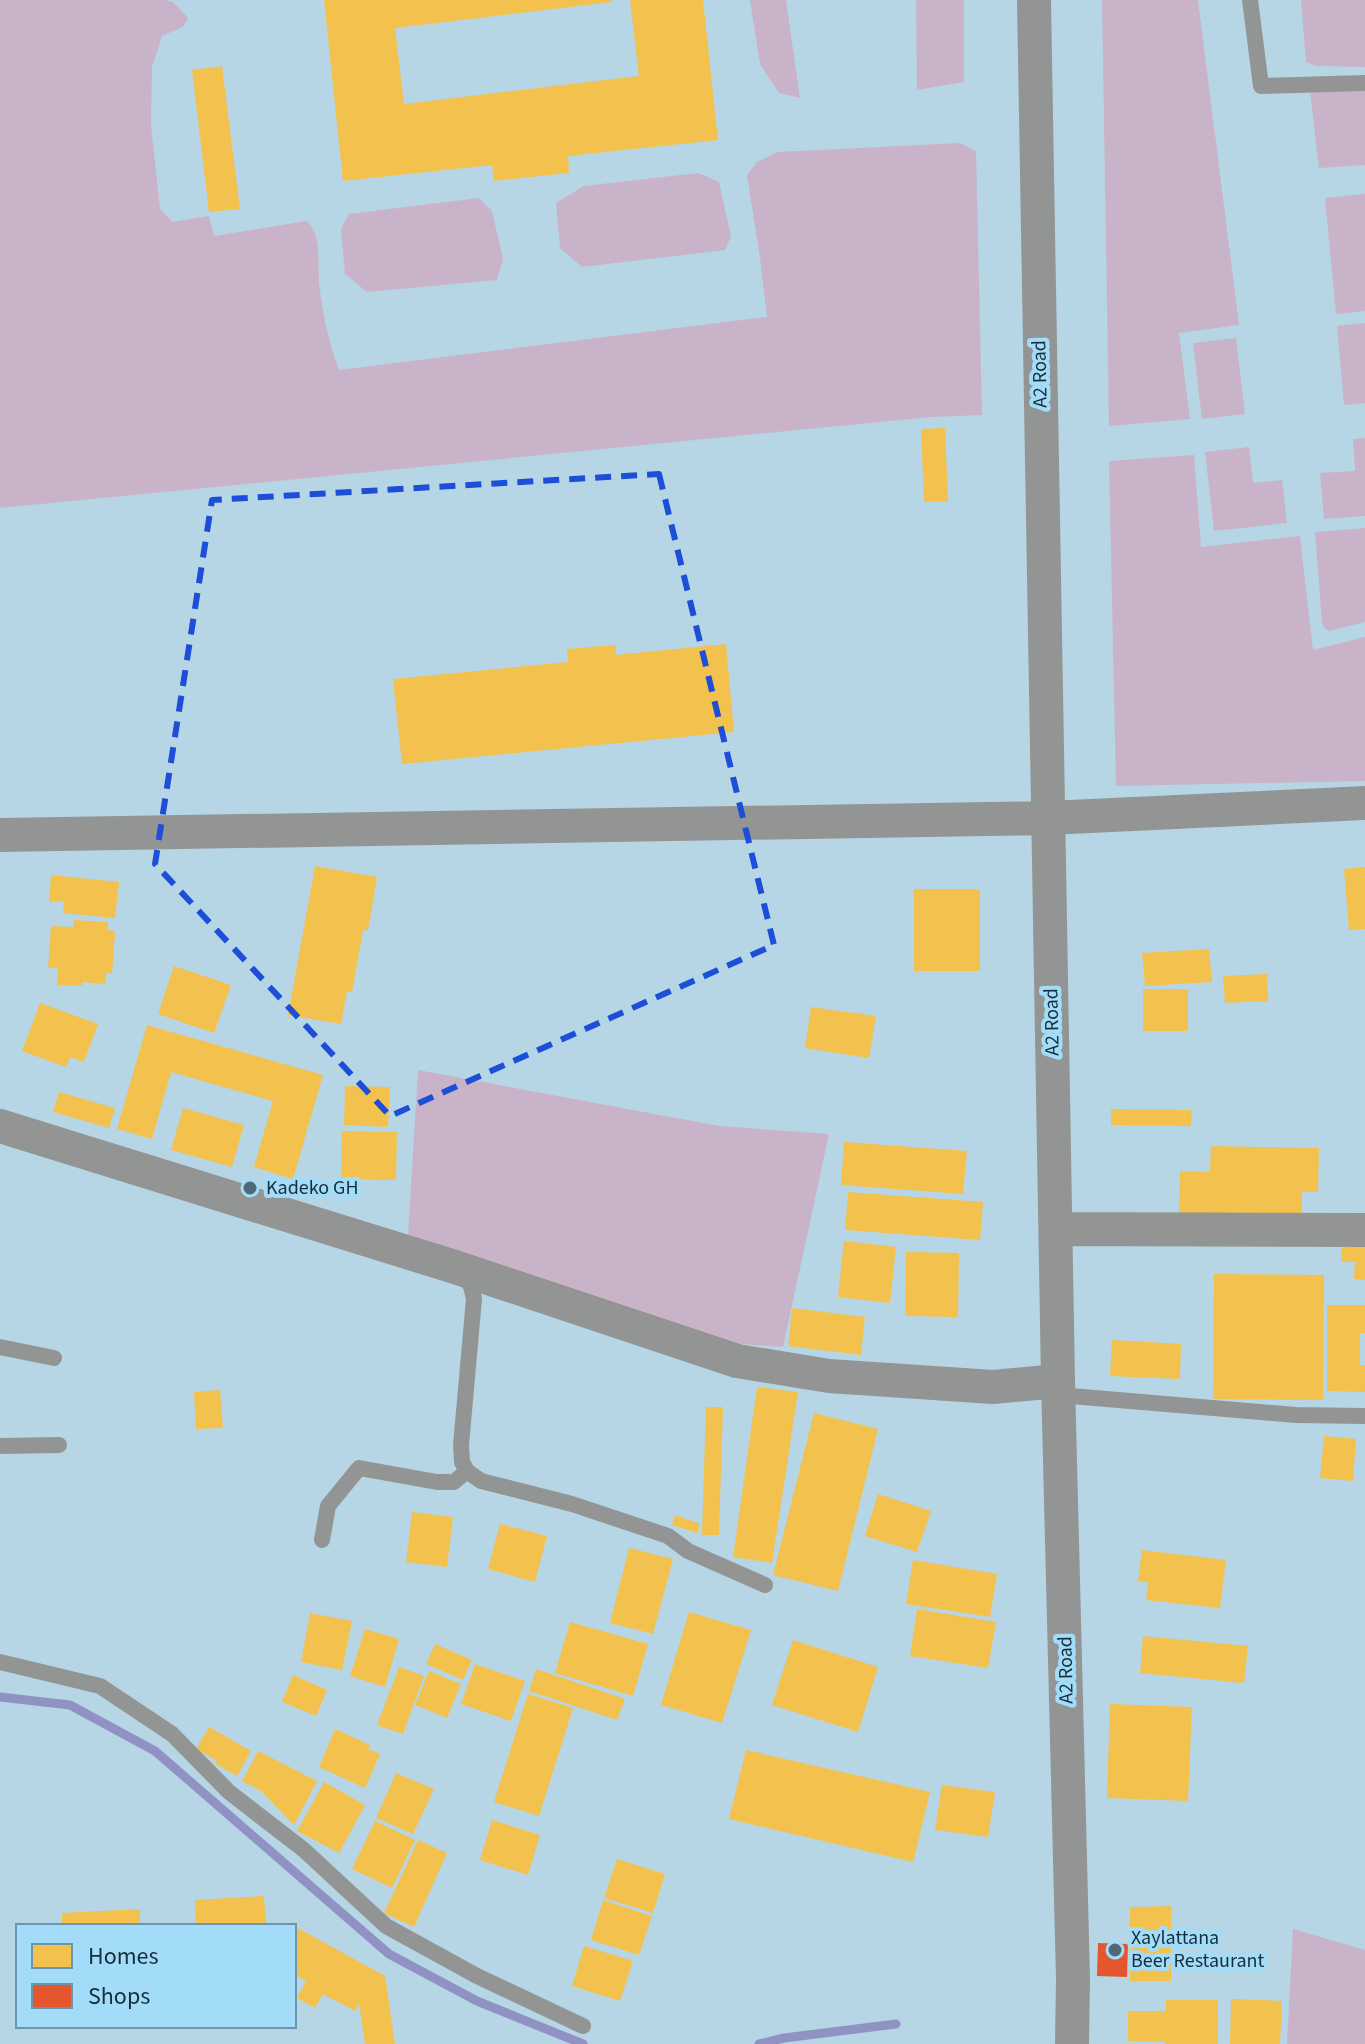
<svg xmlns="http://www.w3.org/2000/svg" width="1365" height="2044" viewBox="0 0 1365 2044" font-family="'Source Sans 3',sans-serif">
  <rect width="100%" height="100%" fill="#b7d6e5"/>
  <!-- green -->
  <path fill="#c8b3c9" d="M 0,0 L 165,0 L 173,2 L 188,18 L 183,27 L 162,36 L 152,67 L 151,125 L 160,209 L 173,222 L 209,216 L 214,236 L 307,221 C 323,239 317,261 319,282 C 322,312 329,343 339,370 L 767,317 L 760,258 L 747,175 L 757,162 L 778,152 L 960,143 L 976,151 L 982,415 L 931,417 L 0,508 Z
    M 750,0 L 786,0 L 800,98 L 779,93 L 760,64 Z
    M 916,0 L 964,0 L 964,82 L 917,90 Z
    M 1102,0 L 1198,0 L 1239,325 L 1179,333 L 1190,419 L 1109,426 Z
    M 1301,0 L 1365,0 L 1365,67 L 1316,66 L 1306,62 Z
    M 1365,91 L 1365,165 L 1319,168 L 1310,92 Z
    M 698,173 L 719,182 L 731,236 L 725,250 L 582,267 L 560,248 L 556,203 L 584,186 Z
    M 1365,194 L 1365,311 L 1336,314 L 1325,198 Z
    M 479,198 L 492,211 L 503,259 L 497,280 L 367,292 L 345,274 L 341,229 L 349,214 Z
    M 1365,323 L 1365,403 L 1344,405 L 1337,326 Z
    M 1236,338 L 1245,414 L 1202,419 L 1193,343 Z
    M 1365,438 L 1365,516 L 1324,519 L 1320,473 L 1355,471 L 1353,439 Z
    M 1249,447 L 1253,483 L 1282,480 L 1287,523 L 1214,531 L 1205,452 Z
    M 1194,455 L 1201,547 L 1300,536 L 1313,650 L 1365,637 L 1365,781 L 1116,786 L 1109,461 Z
    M 1365,528 L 1365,622 L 1329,631 L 1324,628 L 1322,622 L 1315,532 Z
    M 418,1070 L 719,1126 L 829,1134 L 783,1347 L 739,1344 L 408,1235 Z
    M 1293,1929 L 1365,1950 L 1365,2044 L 1287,2044 Z"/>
  <!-- homes -->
  <path fill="#f2c14e" d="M 324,0 L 611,0 L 611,2 L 395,28 L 404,104 L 639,76 L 630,0 L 703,0 L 718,140 L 568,156 L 569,173 L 494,181 L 492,165 L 343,181 Z
    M 222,66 L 240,209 L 209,212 L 192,70 Z
    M 945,428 L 948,501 L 924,502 L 921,429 Z
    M 726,644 L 734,732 L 402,764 L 393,679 L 568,662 L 567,649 L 615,645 L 616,655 Z
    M 315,866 L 377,877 L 368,930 L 363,930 L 352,992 L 347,991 L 341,1024 L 288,1015 Z
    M 1365,867 L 1365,929 L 1349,930 L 1344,869 Z
    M 51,875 L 119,882 L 115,918 L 63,913 L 64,902 L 49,901 Z
    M 914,889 L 980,889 L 980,971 L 914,971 Z
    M 74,920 L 108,922 L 107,930 L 115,931 L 112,974 L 106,972 L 105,984 L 82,982 L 83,986 L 57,985 L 58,968 L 48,968 L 51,926 L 73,927 Z
    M 1209,949 L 1212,982 L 1145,986 L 1142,953 Z
    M 174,966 L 231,985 L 214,1033 L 158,1014 Z
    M 1267,974 L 1268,1001 L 1225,1003 L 1223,976 Z
    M 1143,989 L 1188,989 L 1188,1031 L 1143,1031 Z
    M 40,1003 L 98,1024 L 84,1062 L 70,1057 L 66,1067 L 22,1051 Z
    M 811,1007 L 876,1016 L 869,1058 L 805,1048 Z
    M 147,1025 L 323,1075 L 293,1179 L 254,1167 L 273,1101 L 171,1072 L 152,1139 L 117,1129 Z
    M 345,1086 L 390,1087 L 388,1127 L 344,1125 Z
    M 59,1092 L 115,1108 L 109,1128 L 53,1112 Z
    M 183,1108 L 244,1125 L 232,1167 L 171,1150 Z
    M 1111,1109 L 1192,1110 L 1191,1126 L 1111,1125 Z
    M 342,1131 L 397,1132 L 396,1180 L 341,1179 Z
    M 844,1142 L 967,1151 L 963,1194 L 841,1185 Z
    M 1211,1146 L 1319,1148 L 1318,1192 L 1302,1192 L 1302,1216 L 1179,1213 L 1180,1171 L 1210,1172 Z
    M 848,1192 L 983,1202 L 980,1240 L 845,1230 Z
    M 1343,1235 L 1365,1236 L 1365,1280 L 1354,1279 L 1355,1262 L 1341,1262 Z
    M 844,1241 L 896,1247 L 890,1303 L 838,1297 Z
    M 906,1252 L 959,1253 L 958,1317 L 905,1316 Z
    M 1214,1274 L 1324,1275 L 1323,1400 L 1213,1399 Z
    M 1327,1305 L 1365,1305 L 1365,1333 L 1360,1333 L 1360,1365 L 1365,1365 L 1365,1392 L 1327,1391 Z
    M 792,1308 L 865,1317 L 861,1355 L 788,1346 Z
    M 1112,1340 L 1181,1344 L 1180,1379 L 1110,1376 Z
    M 757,1387 L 798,1392 L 772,1563 L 733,1557 Z
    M 220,1390 L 223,1428 L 196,1429 L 194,1392 Z
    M 706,1407 L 723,1407 L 719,1535 L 702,1535 Z
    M 814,1413 L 878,1429 L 838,1591 L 773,1575 Z
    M 1324,1436 L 1356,1439 L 1353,1481 L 1320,1478 Z
    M 878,1494 L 931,1511 L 917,1552 L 865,1536 Z
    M 412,1512 L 453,1517 L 447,1567 L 406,1562 Z
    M 675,1515 L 700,1524 L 697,1533 L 672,1525 Z
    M 500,1524 L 547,1536 L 535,1582 L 488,1569 Z
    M 629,1548 L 673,1559 L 653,1634 L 610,1623 Z
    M 1142,1550 L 1226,1560 L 1220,1608 L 1146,1600 L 1148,1582 L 1138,1581 Z
    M 913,1560 L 997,1574 L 990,1617 L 906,1604 Z
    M 917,1609 L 996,1622 L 988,1668 L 910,1656 Z
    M 689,1612 L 751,1630 L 722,1723 L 661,1705 Z
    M 310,1613 L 352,1621 L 342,1670 L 301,1662 Z
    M 570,1622 L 648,1644 L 633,1696 L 555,1673 Z
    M 365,1629 L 399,1639 L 385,1687 L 350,1676 Z
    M 1143,1636 L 1248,1646 L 1244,1683 L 1140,1673 Z
    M 793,1640 L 878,1667 L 858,1732 L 772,1705 Z
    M 435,1644 L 472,1660 L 463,1680 L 426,1664 Z
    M 475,1664 L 525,1681 L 511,1721 L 461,1704 Z
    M 399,1667 L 424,1676 L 403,1734 L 377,1725 Z
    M 536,1669 L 625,1699 L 617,1720 L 529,1691 Z
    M 429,1671 L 461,1684 L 447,1718 L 415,1705 Z
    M 293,1675 L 327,1690 L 316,1716 L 282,1702 Z
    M 528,1694 L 573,1708 L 539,1816 L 494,1802 Z
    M 1110,1704 L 1192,1707 L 1188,1801 L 1107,1798 Z
    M 209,1727 L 251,1751 L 237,1776 L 214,1763 L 217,1761 L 196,1749 Z
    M 335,1729 L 370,1745 L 368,1749 L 380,1754 L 365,1788 L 319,1767 Z
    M 746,1750 L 930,1792 L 913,1862 L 729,1819 Z
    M 258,1751 L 317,1781 L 294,1825 L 261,1791 L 242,1781 Z
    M 396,1773 L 434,1789 L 413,1834 L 376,1818 Z
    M 324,1782 L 365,1805 L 339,1853 L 297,1831 Z
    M 942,1785 L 995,1792 L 988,1837 L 935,1830 Z
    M 492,1820 L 540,1835 L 528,1875 L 480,1860 Z
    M 375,1821 L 415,1840 L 392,1888 L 352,1869 Z
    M 418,1840 L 447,1853 L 414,1927 L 384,1913 Z
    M 617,1859 L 665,1874 L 653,1913 L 604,1898 Z
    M 264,1896 L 266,1926 L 196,1926 L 195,1900 Z
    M 603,1900 L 652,1916 L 639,1955 L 591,1940 Z
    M 1171,1906 L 1171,1981 L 1130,1981 L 1130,1907 Z
    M 140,1909 L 140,1926 L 62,1926 L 62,1913 Z
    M 294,1926 L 385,1976 L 395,2044 L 365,2044 L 359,2003 L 355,2011 L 323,1994 L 315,2008 L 297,1998 L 306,1981 L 294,1974 Z
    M 584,1946 L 633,1961 L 620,2001 L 572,1986 Z
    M 1231,1999 L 1282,2001 L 1280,2044 L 1230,2044 Z
    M 1166,2000 L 1218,2000 L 1218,2044 L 1165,2044 L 1165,2042 L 1128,2041 L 1128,2011 L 1166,2011 Z"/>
  <!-- shops -->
  <path fill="#e4572e" d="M 1098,1943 L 1128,1944 L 1127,1977 L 1097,1976 Z"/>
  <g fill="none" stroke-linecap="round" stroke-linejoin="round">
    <!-- stream -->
    <path stroke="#9092c3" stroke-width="9" d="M 0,1697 L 70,1705 L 155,1751 L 389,1954 L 477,2001 L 583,2044
      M 759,2044 L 784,2038 L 896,2024"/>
    <!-- service -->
    <path stroke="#939595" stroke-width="16" d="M 1250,0 L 1261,86 L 1365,83
      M 462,1274 L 471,1286 L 474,1299 L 461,1445 L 462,1462 L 467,1471 L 481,1481 L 572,1504 L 668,1536 L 688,1551 L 765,1585
      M 0,1347 L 54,1358
      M 1059,1395 L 1296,1415 L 1365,1416
      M 0,1446 L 59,1445
      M 322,1540 L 328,1506 L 359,1468 L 437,1482 L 454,1482 L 467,1471
      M 0,1662 L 100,1686 L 172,1734 L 229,1792 L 304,1850 L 386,1926 L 477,1976 L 583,2026"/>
    <!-- minor -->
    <path stroke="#939595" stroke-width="34" d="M 1034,0 L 1058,1381 L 1073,1979 L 1072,2044
      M 0,835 L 1048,818 L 1365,803
      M 0,1126 L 455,1267 L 737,1361 L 829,1376 L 993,1387 L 1058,1381
      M 1056,1229 L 1365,1230"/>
  </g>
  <!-- marked area -->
  <path fill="none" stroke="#1d4ed8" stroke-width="6" stroke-dasharray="16 10" stroke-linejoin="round" d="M 659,474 L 774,945 L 390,1116 L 155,864 L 212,500 Z"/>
  <!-- markers -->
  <g fill="#4f6976" stroke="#a3dcf9" stroke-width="3">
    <circle cx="250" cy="1188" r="8"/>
    <circle cx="1115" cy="1950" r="8"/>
  </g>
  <g text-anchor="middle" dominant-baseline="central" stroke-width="8" stroke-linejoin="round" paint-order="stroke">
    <!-- street labels -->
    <g font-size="20" fill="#172e3a" stroke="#a3dcf9">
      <text transform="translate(1040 374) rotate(-91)">A2 Road</text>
      <text transform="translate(1052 1022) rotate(-91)">A2 Road</text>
      <text transform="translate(1066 1670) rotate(-91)">A2 Road</text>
    </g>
    <!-- poi labels -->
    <g font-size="20" fill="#172e3a" stroke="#a3dcf9" text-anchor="start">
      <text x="266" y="1188">Kadeko GH</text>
      <text x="1131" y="1938">Xaylattana<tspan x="1131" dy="23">Beer Restaurant</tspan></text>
    </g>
  </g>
  <!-- legend -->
  <rect x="16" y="1924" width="280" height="104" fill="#a3dcf9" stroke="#6b96ad" stroke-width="2"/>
  <rect x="32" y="1944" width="40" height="24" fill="#f2c14e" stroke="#6b96ad" stroke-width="2"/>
  <text x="88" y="1964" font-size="24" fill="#172e3a">Homes</text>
  <rect x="32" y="1984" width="40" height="24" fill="#e4572e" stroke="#6b96ad" stroke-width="2"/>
  <text x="88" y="2004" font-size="24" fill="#172e3a">Shops</text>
</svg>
